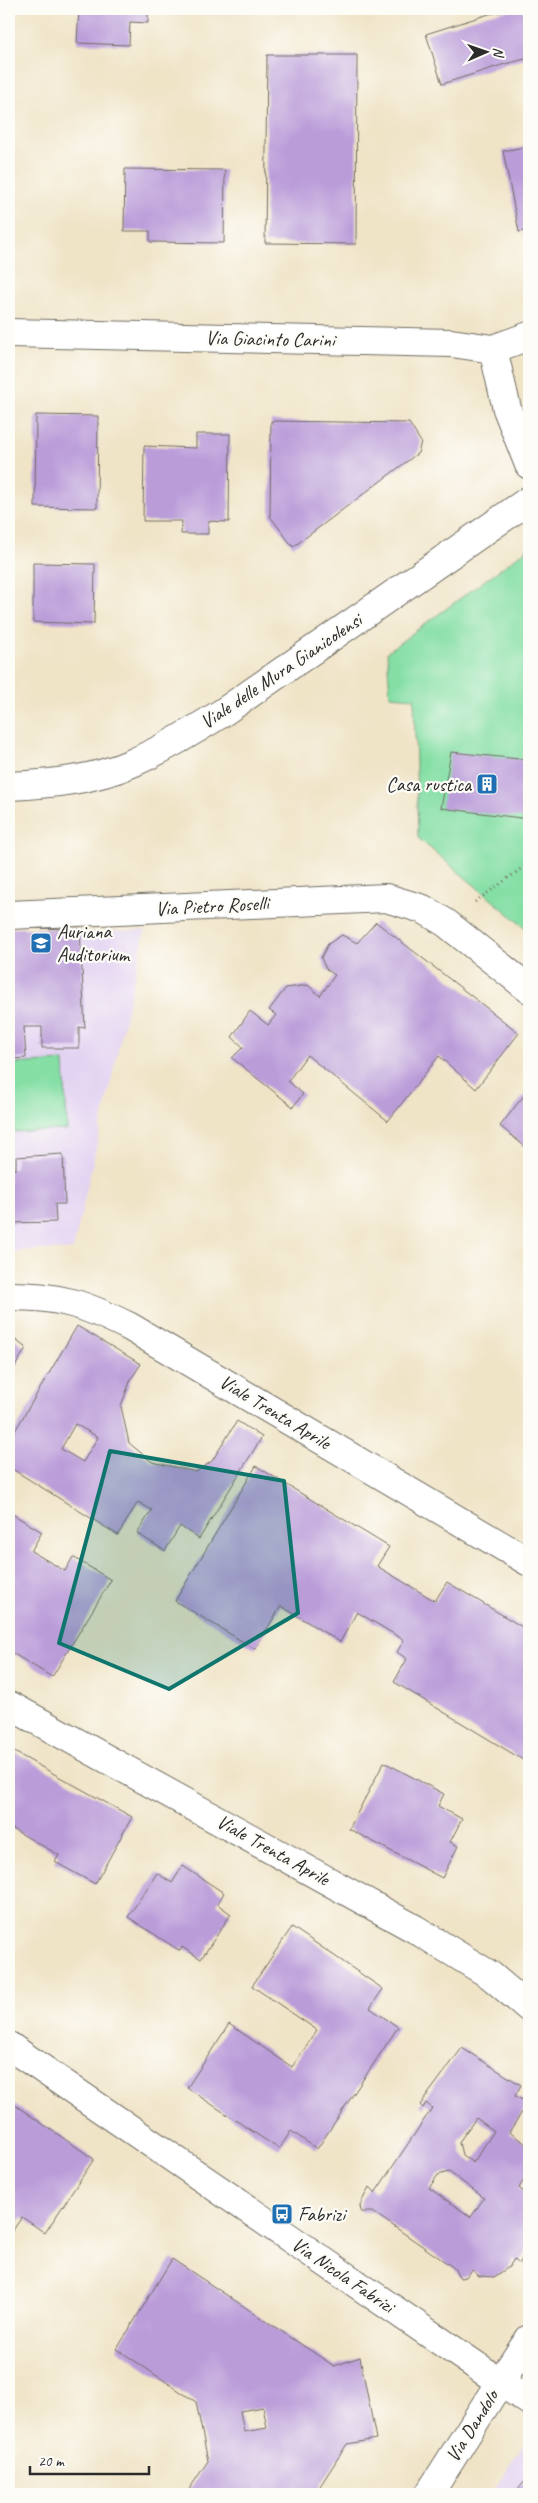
<svg xmlns="http://www.w3.org/2000/svg" width="538" height="2503" viewBox="0 0 538 2503" font-family="Caveat,sans-serif">
  <rect width="100%" height="100%" fill="#fdfcf7"/>
  <filter id="ink" filterUnits="userSpaceOnUse"><feTurbulence type="fractalNoise" baseFrequency=".02" numOctaves="2"/><feDisplacementMap in="SourceGraphic" scale="10" xChannelSelector="R" yChannelSelector="G"/><feConvolveMatrix kernelMatrix="1 2 1 2 8 2 1 2 1" color-interpolation-filters="sRGB"/></filter>
  <filter id="wash" filterUnits="userSpaceOnUse"><feTurbulence type="fractalNoise" baseFrequency=".0096" numOctaves="4" result="noise"/><feDisplacementMap in="SourceGraphic" scale="20" xChannelSelector="R" yChannelSelector="G"/><feGaussianBlur stdDeviation="1.12" result="paint"/><feColorMatrix in="noise" values="0 0 0 0 0 0 0 0 0 0 0 0 0 0 0 0 0 1.4 0 .05"/><feComposite in="paint" operator="in"/></filter>
  <g filter="url(#wash)">
    <rect width="100%" height="100%" fill="#f0e4c7"/>
    <!-- built -->
    <path fill="#e3d3f2" d="M 145,930 L 73,1250 L 30,1250 L 9,1253 L 9,936 Z
      M 526,2442 L 529,2444 L 529,2494 L 491,2494 Z"/>
    <!-- green -->
    <path fill="#85dfa5" stroke="#588568" d="M 529,548 L 529,931 L 418,838 L 414,698 L 390,696 L 387,652 Z
      M 64,1061 L 67,1130 L 9,1132 L 9,1064 Z"/>
    <g id="blocks">
      <!-- building -->
      <path fill="#ba9cd9" fill-rule="evenodd" d="M 79,9 L 148,9 L 148,23 L 130,22 L 129,45 L 77,43 Z
        M 516,9 L 529,9 L 529,58 L 505,64 L 442,84 L 426,34 L 489,14 Z
        M 267,55 L 357,55 L 356,244 L 265,243 Z
        M 529,146 L 529,230 L 519,232 L 503,151 Z
        M 125,169 L 225,170 L 224,243 L 150,242 L 150,231 L 124,231 Z
        M 36,415 L 98,416 L 97,508 L 35,507 Z
        M 271,421 L 409,423 L 421,442 L 418,453 L 293,547 L 270,516 Z
        M 196,434 L 230,434 L 229,522 L 208,521 L 208,534 L 181,534 L 182,521 L 143,521 L 144,446 L 196,448 Z
        M 33,563 L 95,564 L 94,624 L 33,622 Z
        M 451,752 L 529,760 L 529,819 L 441,808 Z
        M 376,922 L 519,1033 L 476,1089 L 439,1056 L 388,1121 L 307,1055 L 288,1081 L 303,1094 L 293,1107 L 232,1058 L 243,1047 L 232,1037 L 250,1011 L 268,1025 L 276,1015 L 269,1010 L 286,988 L 308,985 L 320,996 L 335,975 L 326,969 L 321,958 L 328,944 L 342,935 L 357,943 Z
        M 9,928 L 80,929 L 85,1028 L 79,1027 L 79,1048 L 42,1048 L 42,1027 L 24,1027 L 26,1058 L 9,1059 Z
        M 529,1089 L 529,1150 L 500,1126 Z
        M 63,1154 L 65,1204 L 55,1204 L 56,1222 L 9,1223 L 9,1169 L 16,1169 L 16,1157 Z
        M 77,1326 L 141,1364 L 131,1379 L 121,1406 L 129,1443 L 152,1462 L 196,1472 L 212,1461 L 237,1421 L 262,1437 L 199,1539 L 180,1526 L 165,1551 L 137,1533 L 152,1510 L 138,1502 L 118,1535 L 9,1467 L 9,1441 ZM 75,1424 L 98,1437 L 83,1462 L 61,1449 Z
        M 9,1337 L 12,1337 L 26,1348 L 9,1377 Z
        M 256,1466 L 389,1547 L 377,1566 L 435,1601 L 447,1582 L 529,1631 L 528,1763 L 394,1682 L 407,1659 L 397,1652 L 404,1640 L 357,1612 L 340,1642 L 281,1606 L 255,1649 L 175,1601 Z
        M 9,1512 L 42,1532 L 31,1551 L 65,1571 L 73,1557 L 111,1580 L 52,1677 L 9,1651 Z
        M 9,1749 L 132,1817 L 95,1884 L 55,1862 L 59,1855 L 9,1827 Z
        M 384,1762 L 444,1794 L 438,1806 L 462,1819 L 450,1842 L 458,1846 L 442,1878 L 349,1829 Z
        M 183,1866 L 224,1893 L 217,1904 L 231,1914 L 201,1959 L 182,1947 L 180,1951 L 128,1917 L 157,1873 L 172,1883 Z
        M 292,1927 L 383,1989 L 370,2008 L 398,2027 L 317,2149 L 291,2131 L 279,2149 L 187,2088 L 229,2024 L 292,2067 L 317,2030 L 252,1986 Z
        M 462,2048 L 521,2085 L 515,2096 L 528,2103 L 509,2132 L 529,2146 L 529,2172 L 519,2188 L 529,2196 L 529,2248 L 519,2264 L 514,2259 L 509,2267 L 494,2277 L 479,2276 L 472,2270 L 466,2277 L 460,2278 L 454,2268 L 373,2212 L 361,2212 L 360,2205 L 369,2187 L 375,2193 L 432,2108 L 426,2103 L 423,2108 L 420,2105 ZM 476,2118 L 494,2131 L 473,2163 L 462,2155 L 459,2142 ZM 449,2172 L 484,2198 L 471,2217 L 429,2188 L 438,2175 Z
        M 9,2101 L 94,2159 L 45,2233 L 22,2217 L 9,2236 Z
        M 172,2259 L 334,2366 L 360,2357 L 376,2439 L 347,2444 L 315,2494 L 186,2494 L 208,2461 L 196,2402 L 117,2349 ZM 263,2407 L 267,2428 L 244,2432 L 240,2411 Z
        M 529,2480 L 529,2494 L 515,2494 L 524,2482 Z"/>
    </g>
  </g>
  <g filter="url(#ink)">
    <use href="#blocks" fill-opacity="0" stroke="#706c62" stroke-width="1"/>
    <g fill="none" stroke-linecap="round" stroke-linejoin="round">
      <!-- minor casing -->
      <g stroke="#706c62" stroke-width="30">
        <path id="minor" d="M 9,915 L 386,898 L 423,909 L 446,923 L 529,989
          M 9,1296 C 60,1296 84,1304 130,1327 L 529,1562
          M 9,1705 L 415,1929 L 490,1975 L 529,2008
          M 529,2339 L 500,2382 L 529,2401"/>
      </g>
      <!-- tertiary casing -->
      <g stroke="#706c62" stroke-width="30">
        <path id="tertiary" d="M 9,333 L 451,343 L 493,349 L 529,336
          M 493,349 L 507,409 L 529,465
          M 9,786 C 50,784 94,780 132,763 C 164,749 193,731 222,713 L 529,500
          M 9,2046 L 500,2382 L 429,2494"/>
      </g>
      <!-- path -->
      <path stroke="#706c62" stroke-width="3" stroke-dasharray="1 4" stroke-linecap="butt" d="M 475,902 L 529,863"/>
      <!-- minor -->
      <use href="#minor" stroke="#fff" stroke-width="28"/>
      <!-- tertiary -->
      <use href="#tertiary" stroke="#fff" stroke-width="28"/>
    </g>
  </g>
  <!-- marked area -->
  <path fill="#0f766e" fill-opacity="0.2" stroke="#0f766e" stroke-width="4" stroke-linejoin="round" d="M 110,1451 L 284,1481 L 298,1613 L 169,1689 L 59,1643 Z"/>
  <!-- icons -->
  <defs>
    <g id="building-square" transform="scale(1.125)"><rect x="-9" y="-9" width="18" height="18" rx="4" fill="#1f6fb2" stroke="#fdfcf7"/><path d="M-4-6H4V6H1V3H-1V6H-4ZM-2.5-4.3h1.7v1.8h-1.7ZM.8-4.3h1.7v1.8H.8ZM-2.5-1h1.7V.8h-1.7ZM.8-1h1.7V.8H.8Z" fill="#fff"/></g>
    <g id="university-square" transform="scale(1.125)"><rect x="-9" y="-9" width="18" height="18" rx="4" fill="#1f6fb2" stroke="#fdfcf7"/><path d="M0-5L7-2L0 1L-7-2ZM-4 1L0 2.5L4 1V4Q0 6-4 4Z" fill="#fff"/></g>
    <g id="bus-square" transform="scale(1.125)"><rect x="-9" y="-9" width="18" height="18" rx="4" fill="#1f6fb2" stroke="#fdfcf7"/><path d="M-5-6H5V4H4V6H2V4H-2V6H-4V4H-5ZM-3.5-4V0h7V-4ZM-3.5 1.2v1.5H-2V1.2ZM2 1.2v1.5H3.5V1.2Z" fill="#fff"/></g>
  </defs>
  <g fill-rule="evenodd">
    <use href="#building-square" x="487" y="784"/>
    <use href="#university-square" x="41" y="943"/>
    <use href="#bus-square" x="282" y="2214"/>
  </g>
  <g text-anchor="middle" dominant-baseline="central" stroke-width="4.5" stroke-linejoin="round" paint-order="stroke">
    <!-- street labels -->
    <g font-size="20" fill="#2b2b2b" stroke="#fdfcf7">
      <text transform="translate(270 339) rotate(1)">Via Giacinto Carini</text>
      <text transform="translate(281 671) rotate(-34)">Viale delle Mura Gianicolensi</text>
      <text transform="translate(212 906) rotate(-3)">Via Pietro Roselli</text>
      <text transform="translate(275 1412) rotate(31)">Viale Trenta Aprile</text>
      <text transform="translate(273 1850) rotate(29)">Viale Trenta Aprile</text>
      <text transform="translate(343 2275) rotate(34)">Via Nicola Fabrizi</text>
      <text transform="translate(472 2426) rotate(-58)">Via Dandolo</text>
    </g>
    <!-- poi labels -->
    <g font-size="20" fill="#2b2b2b" stroke="#fdfcf7" text-anchor="start">
      <text x="471" y="784" text-anchor="end">Casa rustica</text>
      <text x="57" y="931">Auriana<tspan x="57" dy="23">Auditorium</tspan></text>
      <text x="298" y="2214">Fabrizi</text>
    </g>
  </g>
  <!-- margin -->
  <rect width="538" height="2503" fill="none" stroke="#fdfcf7" stroke-width="30"/>
  <!-- north arrow -->
  <g transform="translate(486 52) rotate(88)" stroke="#fdfcf7" stroke-width="4" paint-order="stroke">
  <path d="M0-4L9 19L0 12L-9 19Z" fill="#2b2b2b"/>
  <text y="-8" font-size="14" font-weight="bold" text-anchor="middle" fill="#2b2b2b">N</text>
  </g>
  <!-- scale -->
  <path d="M30 2466v8h119v-8" fill="none" stroke="#2b2b2b" stroke-width="2.5"/>
  <text x="38" y="2466" font-size="15" fill="#2b2b2b" stroke="#fdfcf7" stroke-width="4" paint-order="stroke">20 m</text>
</svg>
